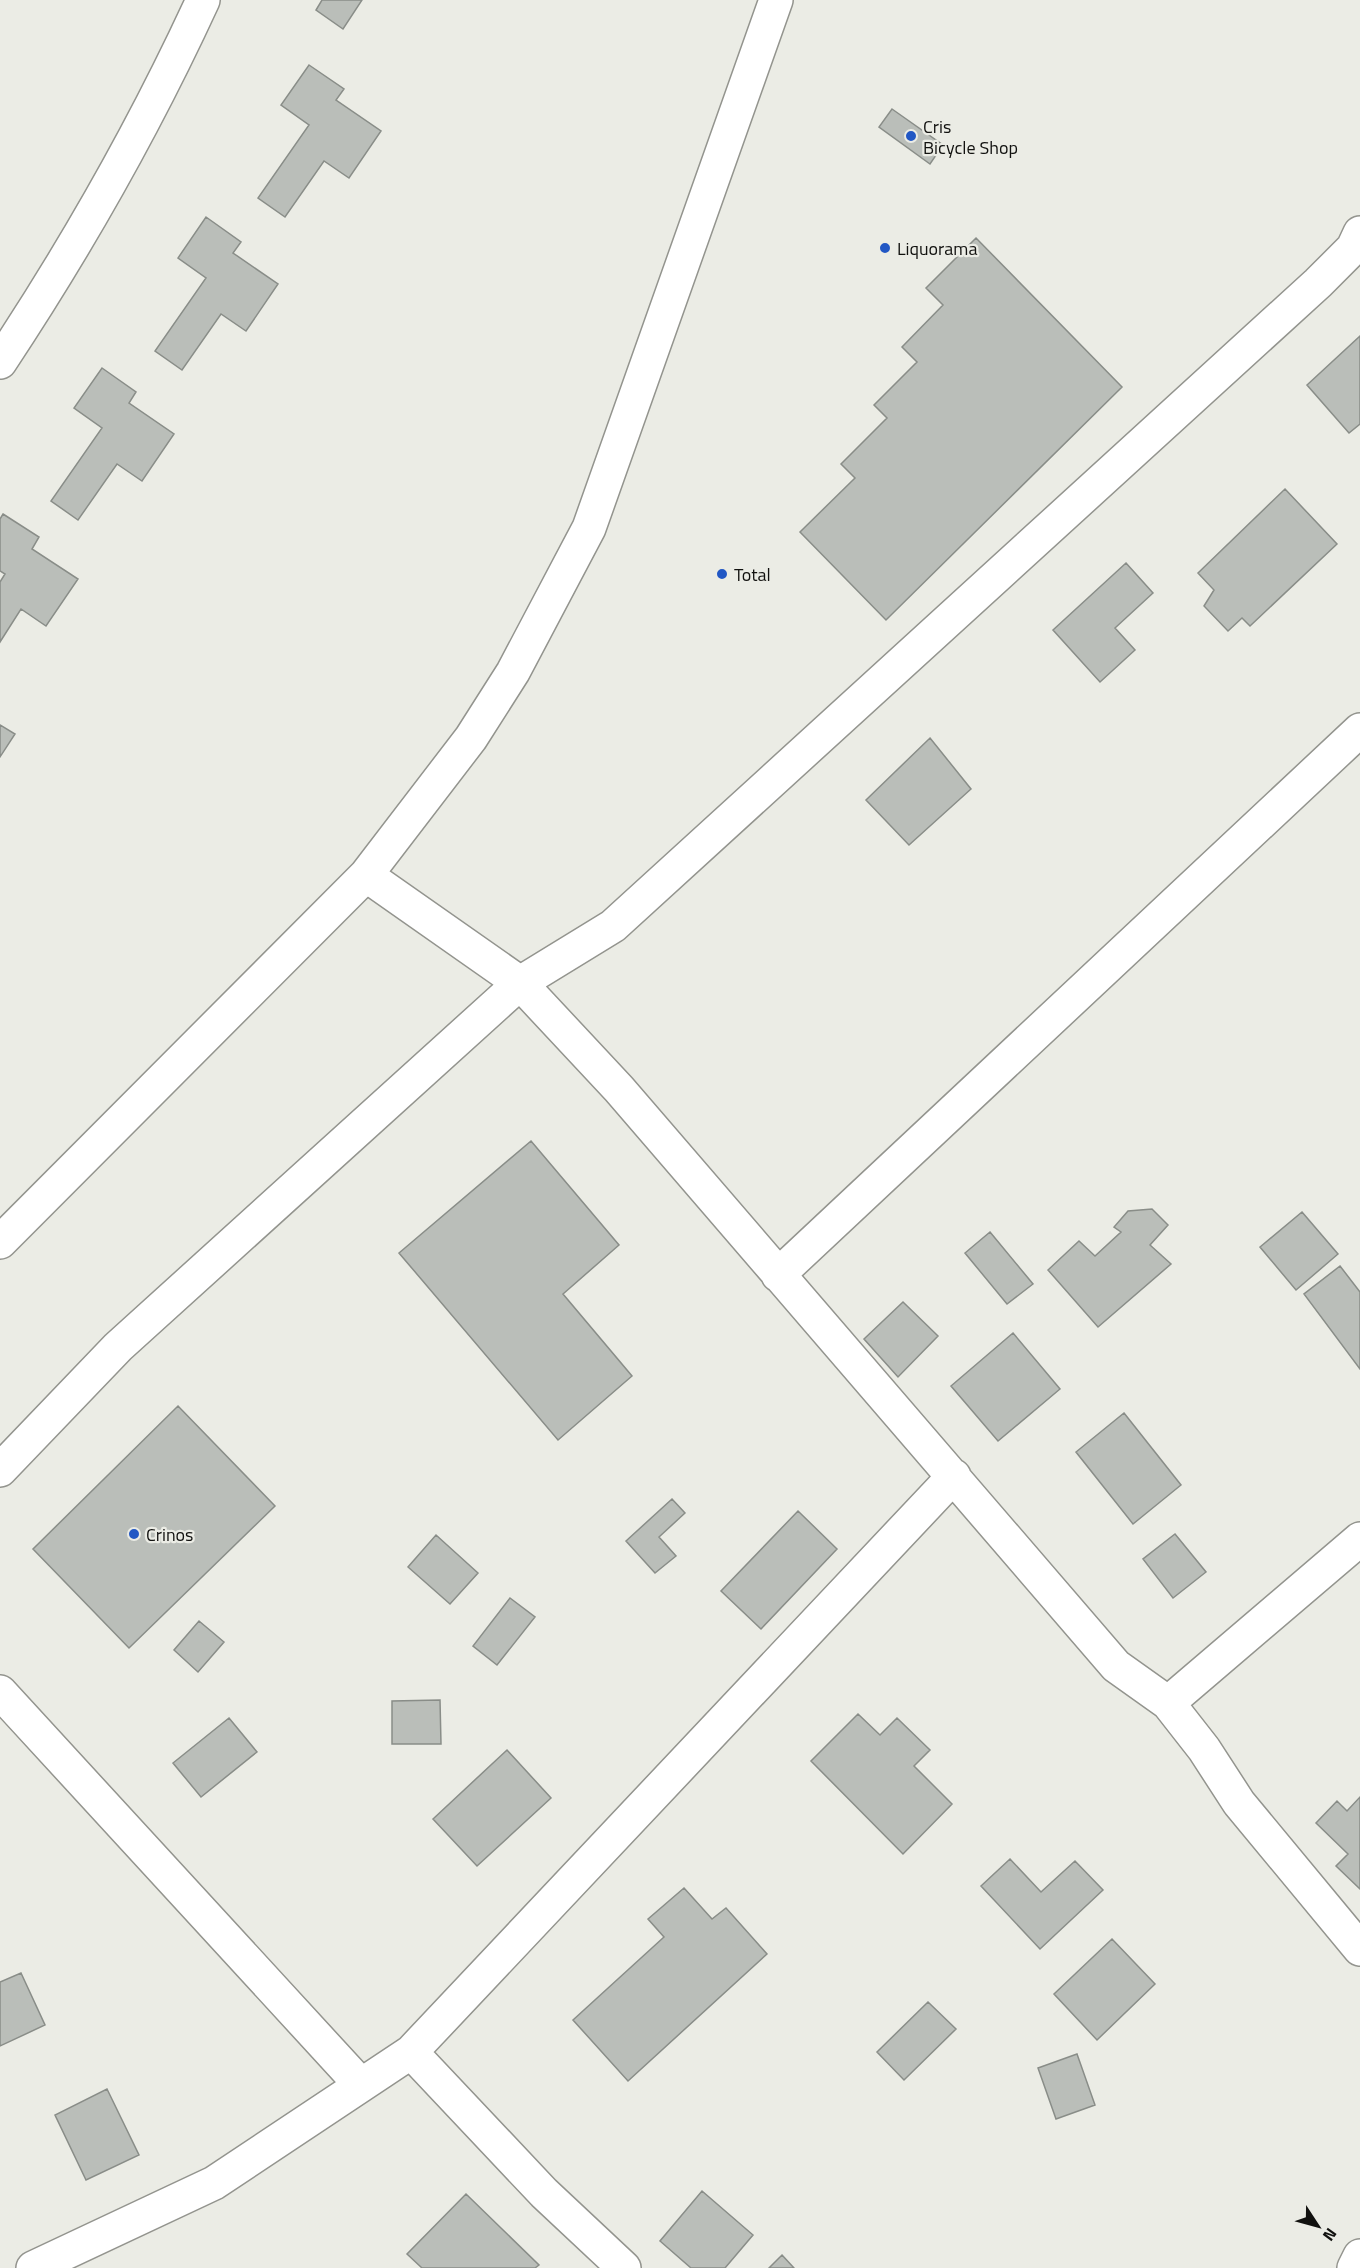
<svg xmlns="http://www.w3.org/2000/svg" width="1360" height="2268" viewBox="0 0 1360 2268" font-family="'Titillium Web',sans-serif">
  <rect width="100%" height="100%" fill="#ebece5"/>
  <!-- building -->
  <path fill="#babeb9" stroke="#898d88" stroke-width="1.5" d="M 322,0 L 362,0 L 343,29 L 316,10 Z
    M 309,65 L 344,89 L 336,100 L 381,131 L 349,178 L 324,161 L 285,217 L 258,198 L 309,125 L 281,105 Z
    M 892,109 L 943,145 L 930,164 L 879,127 Z
    M 206,217 L 241,242 L 233,253 L 278,284 L 246,331 L 221,314 L 182,370 L 155,351 L 206,278 L 178,258 Z
    M 976,238 L 1122,387 L 886,620 L 800,532 L 855,478 L 841,464 L 887,418 L 874,405 L 917,362 L 902,347 L 943,305 L 926,288 Z
    M 1360,336 L 1360,424 L 1349,433 L 1307,385 Z
    M 102,368 L 136,392 L 129,403 L 174,434 L 142,481 L 117,464 L 78,520 L 51,501 L 102,428 L 74,408 Z
    M 1285,489 L 1337,544 L 1250,626 L 1242,618 L 1228,631 L 1204,606 L 1214,590 L 1198,573 Z
    M 3,514 L 39,537 L 32,549 L 78,579 L 46,626 L 21,609 L 0,642 L 0,582 L 5,574 L 0,571 L 0,519 Z
    M 1126,563 L 1153,593 L 1115,628 L 1135,650 L 1100,682 L 1053,630 Z
    M 0,725 L 15,734 L 0,757 Z
    M 930,738 L 971,789 L 909,845 L 866,800 Z
    M 531,1141 L 619,1245 L 563,1294 L 632,1376 L 558,1440 L 399,1253 Z
    M 1152,1209 L 1168,1225 L 1150,1245 L 1171,1264 L 1098,1327 L 1048,1270 L 1079,1241 L 1095,1256 L 1121,1232 L 1114,1227 L 1128,1211 Z
    M 1302,1212 L 1338,1254 L 1296,1290 L 1260,1247 Z
    M 990,1232 L 1033,1284 L 1007,1304 L 965,1253 Z
    M 1340,1266 L 1360,1292 L 1360,1369 L 1304,1294 Z
    M 903,1302 L 938,1336 L 898,1377 L 864,1339 Z
    M 1013,1333 L 1060,1389 L 998,1441 L 951,1386 Z
    M 178,1406 L 275,1506 L 129,1648 L 33,1549 Z
    M 1124,1413 L 1181,1485 L 1133,1524 L 1076,1452 Z
    M 672,1499 L 685,1513 L 659,1537 L 676,1556 L 655,1573 L 626,1541 Z
    M 798,1511 L 837,1549 L 761,1629 L 721,1591 Z
    M 1175,1534 L 1206,1572 L 1173,1598 L 1143,1559 Z
    M 436,1535 L 478,1573 L 450,1604 L 408,1567 Z
    M 510,1598 L 535,1617 L 497,1665 L 473,1646 Z
    M 199,1621 L 224,1642 L 198,1672 L 174,1650 Z
    M 440,1700 L 441,1744 L 392,1744 L 392,1701 Z
    M 858,1714 L 880,1735 L 897,1718 L 930,1750 L 914,1766 L 952,1804 L 903,1854 L 811,1761 Z
    M 229,1718 L 257,1752 L 201,1797 L 173,1763 Z
    M 507,1750 L 551,1798 L 477,1866 L 433,1819 Z
    M 1360,1797 L 1360,1889 L 1336,1866 L 1348,1854 L 1316,1823 L 1337,1801 L 1347,1811 Z
    M 1010,1859 L 1041,1892 L 1075,1861 L 1103,1890 L 1040,1949 L 981,1886 Z
    M 684,1888 L 712,1919 L 726,1908 L 767,1954 L 628,2081 L 573,2020 L 664,1937 L 648,1919 Z
    M 1112,1939 L 1155,1984 L 1097,2040 L 1054,1994 Z
    M 21,1973 L 45,2025 L 0,2046 L 0,1982 Z
    M 928,2002 L 956,2029 L 904,2080 L 877,2052 Z
    M 1077,2054 L 1095,2105 L 1056,2119 L 1038,2068 Z
    M 107,2089 L 139,2155 L 86,2180 L 55,2115 Z
    M 702,2191 L 753,2235 L 725,2268 L 691,2268 L 660,2241 Z
    M 466,2194 L 539,2265 L 535,2268 L 422,2268 L 407,2254 Z
    M 782,2255 L 794,2268 L 769,2268 Z"/>
  <g fill="none" stroke-linecap="round" stroke-linejoin="round">
    <!-- minor casing -->
    <g stroke="#93948e" stroke-width="36">
      <path id="minor" d="M 0,362 C 77,246 145,126 203,0
        M 366,875 L 520,983 L 619,1089 L 1116,1666 L 1168,1703 L 1204,1749 L 1239,1803 L 1360,1949
        M 0,1242 L 366,875 L 471,738 L 513,672 L 589,528 L 776,0
        M 778,1275 L 1360,730
        M 0,1470 L 118,1347 L 520,983 L 613,926 L 1318,283 L 1353,248 L 1360,233
        M 0,1692 L 361,2085
        M 1168,1703 L 1360,1539
        M 411,2052 L 544,2193 L 624,2268
        M 33,2268 L 214,2183 L 411,2052 L 954,1476
        M 1354,2268 L 1360,2256"/>
    </g>
    <!-- minor -->
    <use href="#minor" stroke="#fff" stroke-width="33"/>
  </g>
  <!-- markers -->
  <g fill="#2157c4" stroke="#ebece5" stroke-width="2">
    <circle cx="911" cy="136" r="6"/>
    <circle cx="885" cy="248" r="6"/>
    <circle cx="722" cy="574" r="6"/>
    <circle cx="134" cy="1534" r="6"/>
  </g>
  <g text-anchor="middle" dominant-baseline="central" stroke-width="4.5" stroke-linejoin="round" paint-order="stroke">
    <!-- poi labels -->
    <g font-size="18" fill="#11110f" stroke="#ebece5" text-anchor="start">
      <text x="923" y="126">Cris<tspan x="923" dy="21">Bicycle Shop</tspan></text>
      <text x="897" y="248">Liquorama</text>
      <text x="734" y="574">Total</text>
      <text x="146" y="1534">Crinos</text>
    </g>
  </g>
  <!-- north arrow -->
  <g transform="translate(1318 2226) rotate(126)" stroke="#ebece5" stroke-width="4.5" paint-order="stroke">
  <path d="M0-4.5L10 22L0 15L-10 22Z" fill="#11110f"/>
  <text y="-9" font-size="16" font-weight="bold" text-anchor="middle" fill="#11110f">N</text>
  </g>
</svg>
